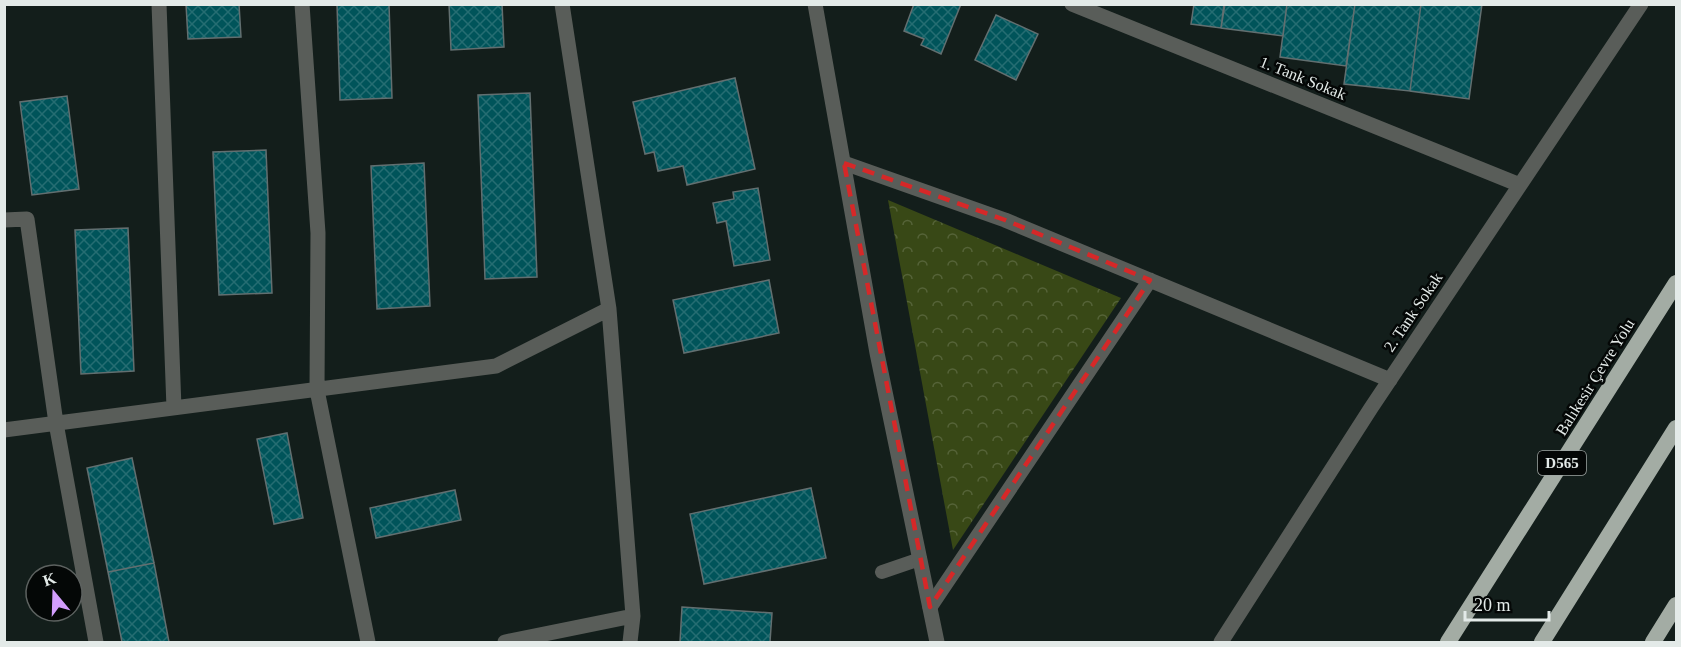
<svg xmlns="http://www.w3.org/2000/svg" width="1681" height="647" viewBox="0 0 1681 647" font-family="'Times New Roman',serif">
  <defs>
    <pattern id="forest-crowns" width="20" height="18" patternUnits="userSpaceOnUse" patternTransform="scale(1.5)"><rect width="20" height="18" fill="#384816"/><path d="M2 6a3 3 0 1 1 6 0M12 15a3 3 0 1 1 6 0" fill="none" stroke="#556338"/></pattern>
    <pattern id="building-cross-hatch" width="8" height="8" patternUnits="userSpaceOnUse" patternTransform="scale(1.5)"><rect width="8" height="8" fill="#00545a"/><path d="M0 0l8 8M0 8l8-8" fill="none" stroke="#256d72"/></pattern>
  </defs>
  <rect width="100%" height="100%" fill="#131e1b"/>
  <!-- forest -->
  <path fill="url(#forest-crowns)" d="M 888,200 L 1121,298 L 953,550 Z"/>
  <!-- building -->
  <path fill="url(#building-cross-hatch)" stroke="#626f70" stroke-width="1.5" d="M 186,4 L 239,4 L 241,37 L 188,39 Z
    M 337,4 L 389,4 L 392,98 L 340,100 Z
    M 449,4 L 502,4 L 504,47 L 451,50 Z
    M 914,4 L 961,4 L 941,54 L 921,45 L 924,39 L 904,31 Z
    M 1194,4 L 1225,4 L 1221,28 L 1191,24 Z
    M 1224,4 L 1287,4 L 1283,36 L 1221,28 Z
    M 1287,4 L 1355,4 L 1346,66 L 1280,57 Z
    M 1355,4 L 1421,4 L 1410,91 L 1344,84 Z
    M 1421,4 L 1482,4 L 1469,99 L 1410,91 Z
    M 996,15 L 1038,34 L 1016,80 L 975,60 Z
    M 735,78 L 755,169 L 687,185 L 683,166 L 658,171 L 654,152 L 645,154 L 633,102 Z
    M 530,93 L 537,277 L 485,279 L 478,95 Z
    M 67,96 L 79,189 L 32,195 L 20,102 Z
    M 266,150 L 272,293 L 219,295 L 213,152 Z
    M 424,163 L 430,306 L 377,309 L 371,166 Z
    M 758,188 L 770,260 L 734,266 L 726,221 L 717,223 L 713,203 L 734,199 L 733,192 Z
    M 128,228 L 134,371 L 81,374 L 75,230 Z
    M 769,280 L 779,333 L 684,353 L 673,300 Z
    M 287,433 L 303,518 L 274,524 L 257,439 Z
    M 132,458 L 154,563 L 108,572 L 87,468 Z
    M 811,488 L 826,558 L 704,584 L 690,514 Z
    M 455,490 L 461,520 L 376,538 L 370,508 Z
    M 154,563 L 169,642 L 122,642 L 108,572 Z
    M 682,607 L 772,613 L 770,642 L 680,642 Z"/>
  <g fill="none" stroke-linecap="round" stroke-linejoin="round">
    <!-- service -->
    <path stroke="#595d59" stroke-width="14" d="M 882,572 L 920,559"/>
    <!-- minor -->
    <path stroke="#595d59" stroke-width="15" d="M 159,4 L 174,408
      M 302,4 L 318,233 L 317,390 L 368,642
      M 562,4 L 609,309 L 633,616 L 630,642
      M 1072,4 L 1520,185
      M 844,163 L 1005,220 L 1390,380
      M 4,220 L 27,219 L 56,423 L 96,642
      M 4,430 L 496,366 L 609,309
      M 930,607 L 1150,280
      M 505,642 L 633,616
      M 1221,642 L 1371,408 L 1641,4"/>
    <!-- tertiary -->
    <path stroke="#595d59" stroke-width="15" d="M 815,4 L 877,353 L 937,642"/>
    <!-- trunk -->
    <path stroke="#a3aca4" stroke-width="16" d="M 1448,642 L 1676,283
      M 1542,642 L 1676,428
      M 1653,642 L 1676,605"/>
  </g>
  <!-- marked area -->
  <path fill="none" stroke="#d62828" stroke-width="4.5" stroke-dasharray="12 8" stroke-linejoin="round" d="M 844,163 L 1005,220 L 1150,280 L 930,607 Z"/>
  <g text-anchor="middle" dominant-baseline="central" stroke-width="5" stroke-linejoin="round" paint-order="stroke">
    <!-- shield labels -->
    <rect fill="#040706" stroke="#a0a6a4" stroke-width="1.5" x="1538" y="451" width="48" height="24" rx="4.5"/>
    <g font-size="15" font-weight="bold" fill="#e3eae8">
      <text x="1562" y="463">D565</text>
    </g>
    <!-- street labels -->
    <g font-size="16" fill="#e3eae8" stroke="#040706">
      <text transform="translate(1303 78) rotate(22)">1. Tank Sokak</text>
      <text transform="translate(1413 312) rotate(-56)">2. Tank Sokak</text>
      <text transform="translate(1595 377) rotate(-58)">Balıkesir Çevre Yolu</text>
    </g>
  </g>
  <!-- border -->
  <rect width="1681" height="647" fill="none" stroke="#e3eae8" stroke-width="12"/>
  <!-- north arrow -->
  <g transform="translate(54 593) rotate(341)"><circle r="28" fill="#040706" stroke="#5d6260" stroke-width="1.5"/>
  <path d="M0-4.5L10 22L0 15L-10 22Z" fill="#d29dfd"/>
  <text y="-9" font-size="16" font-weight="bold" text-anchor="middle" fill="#e3eae8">K</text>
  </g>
  <!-- scale -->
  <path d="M1465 611v9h84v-9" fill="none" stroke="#e3eae8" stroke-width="3"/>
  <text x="1474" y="611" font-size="18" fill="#e3eae8" stroke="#040706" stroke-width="4.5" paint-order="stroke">20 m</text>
</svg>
